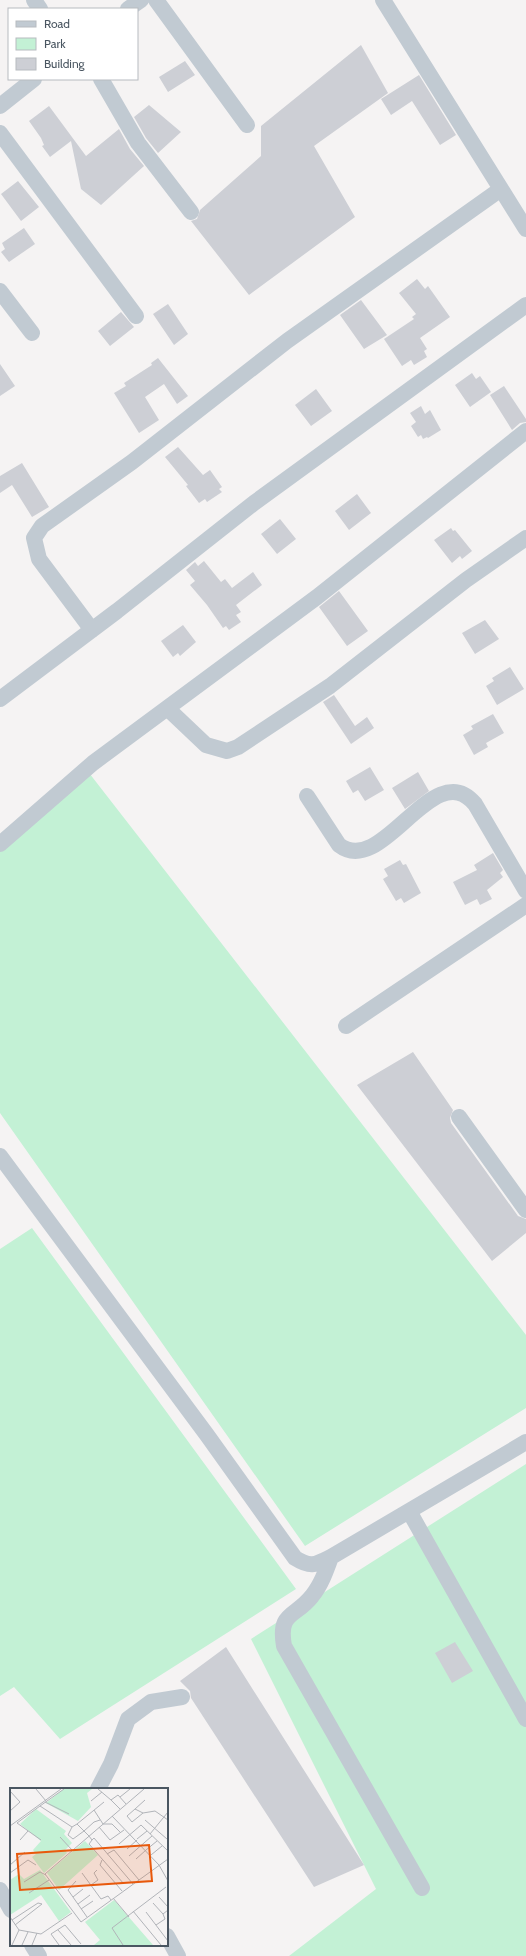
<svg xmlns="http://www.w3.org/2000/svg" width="526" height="1956" font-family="Cabin,sans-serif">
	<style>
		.green { fill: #c3f1d5 }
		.building { fill: #cdcfd5 }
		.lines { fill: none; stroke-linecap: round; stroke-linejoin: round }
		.minor { stroke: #c1cad2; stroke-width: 16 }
		.inset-road { fill: none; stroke: #b1b4b9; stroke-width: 1 }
		.view { fill: #e8590c; fill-opacity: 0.15; stroke: #e8590c; stroke-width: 2 }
		.inset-edge { fill: none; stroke: #4a5661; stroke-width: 2 }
	</style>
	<rect width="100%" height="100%" fill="#f5f3f3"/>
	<!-- green -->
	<path class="green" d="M86,769l440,566v73l-221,138 -305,-433v-272z
		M32,1228l264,361 -236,150 -46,-52 -14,9v-447z
		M526,1464v492h-237l87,-67 -125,-250z"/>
	<!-- building -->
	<path class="building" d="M361,45l27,48 -74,53 41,71 -106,78 -58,-74 6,-2 3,-9 61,-54v-30z
		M185,61l10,14 -27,17 -9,-15z
		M419,75l37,60 -16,10 -28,-44 -21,14 -10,-16z
		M149,105l32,27 -23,21 -12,-15 -12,-21z
		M49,106l37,50 33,-27 11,20 14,17 -43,39 -20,-16 -10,-48 -21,16 -8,-11 2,-1 -3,-7 -12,-17z
		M18,181l21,26 -18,14 -20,-27z
		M24,228l11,16 -26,18 -8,-10 4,-3 -3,-6z
		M417,279l8,10 3,-3 22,31 -30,21 7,11 -3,2 3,6 -13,8 -3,-5 -9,6 -18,-27 30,-20 -2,-2 4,-3 -17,-21z
		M361,300l26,35 -23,14 -24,-34z
		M168,304l20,30 -14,11 -21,-31z
		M121,312l13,15 -24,19 -12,-15z
		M158,358l30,38 -11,8 -13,-20 -19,13 14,23 -20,13 -25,-40 12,-7 -2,-3 28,-18 -1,-2z
		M0,364l15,22 -15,10z
		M472,373l4,6 4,-3 11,16 -21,15 -15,-22z
		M504,386l22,33v3l-6,1 -8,7 -22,-35z
		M316,389l16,22 -21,15 -16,-21z
		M421,406l4,8 5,-4 11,20 -13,8 -1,-1 -4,2 -2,-4 -3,2 -7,-11 5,-4 -6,-9z
		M178,447l25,28 7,-5 12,17 -3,2 3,3 -15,10 -2,-3 -6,4 -13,-17 2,-1 -23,-28z
		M22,463l27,44 -17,10 -20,-32 -12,8v-17z
		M357,494l14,19 -22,17 -14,-19z
		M280,519l16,20 -19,15 -16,-20z
		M451,528l2,3 2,-1 17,21 -10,8 -2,-3 -8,7 -18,-23z
		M204,561l17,21 4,-3 7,9 21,-16 9,13 -26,20 5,7 -5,3 5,7 -12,8 -3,-4 -3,2 -16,-23 -17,-20 5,-4 -9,-11 9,-8 3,4z
		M339,591l29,40 -21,15 -28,-39z
		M485,620l14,19 -24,15 -13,-21z
		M183,625l13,17 -16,14 -2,-3 -5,4 -12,-16z
		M510,667l14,22 -27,16 -11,-19 8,-5 -2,-3z
		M334,695l21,31 12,-9 7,11 -23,16 -28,-42z
		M493,714l11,19 -18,10 2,4 -14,8 -11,-20 10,-6 -2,-3z
		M370,767l14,23 -19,11 -7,-11 -5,3 -7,-12z
		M418,772l11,19 -24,18 -13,-21z
		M493,853l10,17 -3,3 3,4 -16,13 5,9 -12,6 -3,-6 -12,6 -12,-23 24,-12 -3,-5z
		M400,860l3,5 3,-1 15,29 -17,10 -3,-5 -5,3 -13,-22 5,-3 -4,-7z
		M413,1052l40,58 -3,8 1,5 67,93 8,3v14l-34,28 -135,-176z
		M455,1642l18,29 -21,12 -17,-30z
		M226,1647l138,218 -50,22 -123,-189 -1,-7 -10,-10z"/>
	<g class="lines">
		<!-- minor -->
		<path class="minor" d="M34,0l6,9
			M156,0l91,125
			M383,0l143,229
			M128,9l13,-9
			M101,79l37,64 53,69
			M0,106l34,-27
			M0,133l136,183
			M0,291l32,42
			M92,630l-53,-71 -5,-21 8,-12 90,-64 155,-121 214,-152
			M0,699l117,-88 137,-108 272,-198
			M167,708l39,37 21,6 11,-4 92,-61 136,-106 60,-42
			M307,796l32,49c44,34 94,-91 136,-41l51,87
			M0,844l93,-81 224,-166 209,-166
			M346,1026l180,-121
			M459,1117l67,93
			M0,1156l207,279 88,123c16,10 20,7 36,-1l195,-115
			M409,1511l117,208
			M331,1557c-5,14 -10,28 -19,39 -17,22 -34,15 -28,50l138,242
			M98,1789l13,-25 17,-45 23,-17 31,-5
			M0,1890l11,20
			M167,1936l11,20
			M32,1945l7,11"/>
	</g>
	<!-- overview -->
	<g transform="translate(10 1788)">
		<rect width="158" height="158" fill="#f5f3f3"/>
		<path d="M54,1h28l-5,4 4,14 -13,14 -32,-18zM26,21l30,22 -2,3 8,9 -7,7 2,3 -23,20 -12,-16 4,-3 -3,-4 8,-9 -21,-17zM75,53l13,14 -39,35 -12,-17zM30,82l31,42 -12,9 -18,-26 -31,20v-35l9,-6 5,5zM104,112l39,45h-59l6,-5 -15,-18z" fill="#c3f1d5"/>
		<path class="inset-road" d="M26,1l10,12M54,1l-24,17 32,21M88,1l13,11 7,-5 8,9M134,1l-99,85 36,48 87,-63M0,3l10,11 -10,9M110,9l10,-8M101,12l9,9M81,13l11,-9M35,14l24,12M30,18l-23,17 24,17M125,21l8,4 -11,9 -5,-6zM125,21l10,-9M84,22l9,14h9l8,8M133,25l12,-2 13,9M102,28l47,49 9,16M90,32l-6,2 -10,9 -11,8 -5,-4 4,-8 5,-3 12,12 3,4 2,-2 39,46M135,32l22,19M67,36l27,-22M0,38l51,-37M89,39l11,13 14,-10M140,46l18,-22M50,49l12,13M127,51l10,-8M10,52l8,-9M82,52l-3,4 35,40M109,56l22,-19 27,26M117,61l10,-9M136,62l11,-9M97,66l7,-4 25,30M141,67l11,-9M119,68l23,-20M126,71l10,-9M92,72l-2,5 22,26M0,77l15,-13M0,85l18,-13 8,5M72,85l19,26 7,-3 3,4M66,93l-8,9 19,27M14,94l16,-10 6,3M81,97l7,-5 -4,-7 3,-3M19,105l20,-13M63,109l10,-8M149,109l9,10M103,110l16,19M143,115l10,11M68,116l12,-9M71,121l12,-8M123,123l28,34M136,124l22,29M0,129l9,13 22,4 31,-21M2,132l26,-17 4,1 -27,21M146,137l9,-6 -2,-5 5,-4M48,142l13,15M2,157l7,-15M12,157l6,-13M22,157l5,-12M49,157l-8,-11 14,-9 16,19M113,157l-11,-17 54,-41"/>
		<path class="view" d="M139,57l3,36 -132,9 -3,-36z"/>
		<rect width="158" height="158" class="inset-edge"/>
	</g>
	<!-- legend -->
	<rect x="8" y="8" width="130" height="72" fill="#ffffff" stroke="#b7bbc0"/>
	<rect x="16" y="21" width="20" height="6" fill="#c1cad2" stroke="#b7bbc0"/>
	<text x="44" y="28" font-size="12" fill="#4a5661">Road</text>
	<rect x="16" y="38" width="20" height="12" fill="#c3f1d5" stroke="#b7bbc0"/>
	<text x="44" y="48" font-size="12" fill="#4a5661">Park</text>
	<rect x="16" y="58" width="20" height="12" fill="#cdcfd5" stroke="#b7bbc0"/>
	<text x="44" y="68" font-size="12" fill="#4a5661">Building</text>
</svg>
